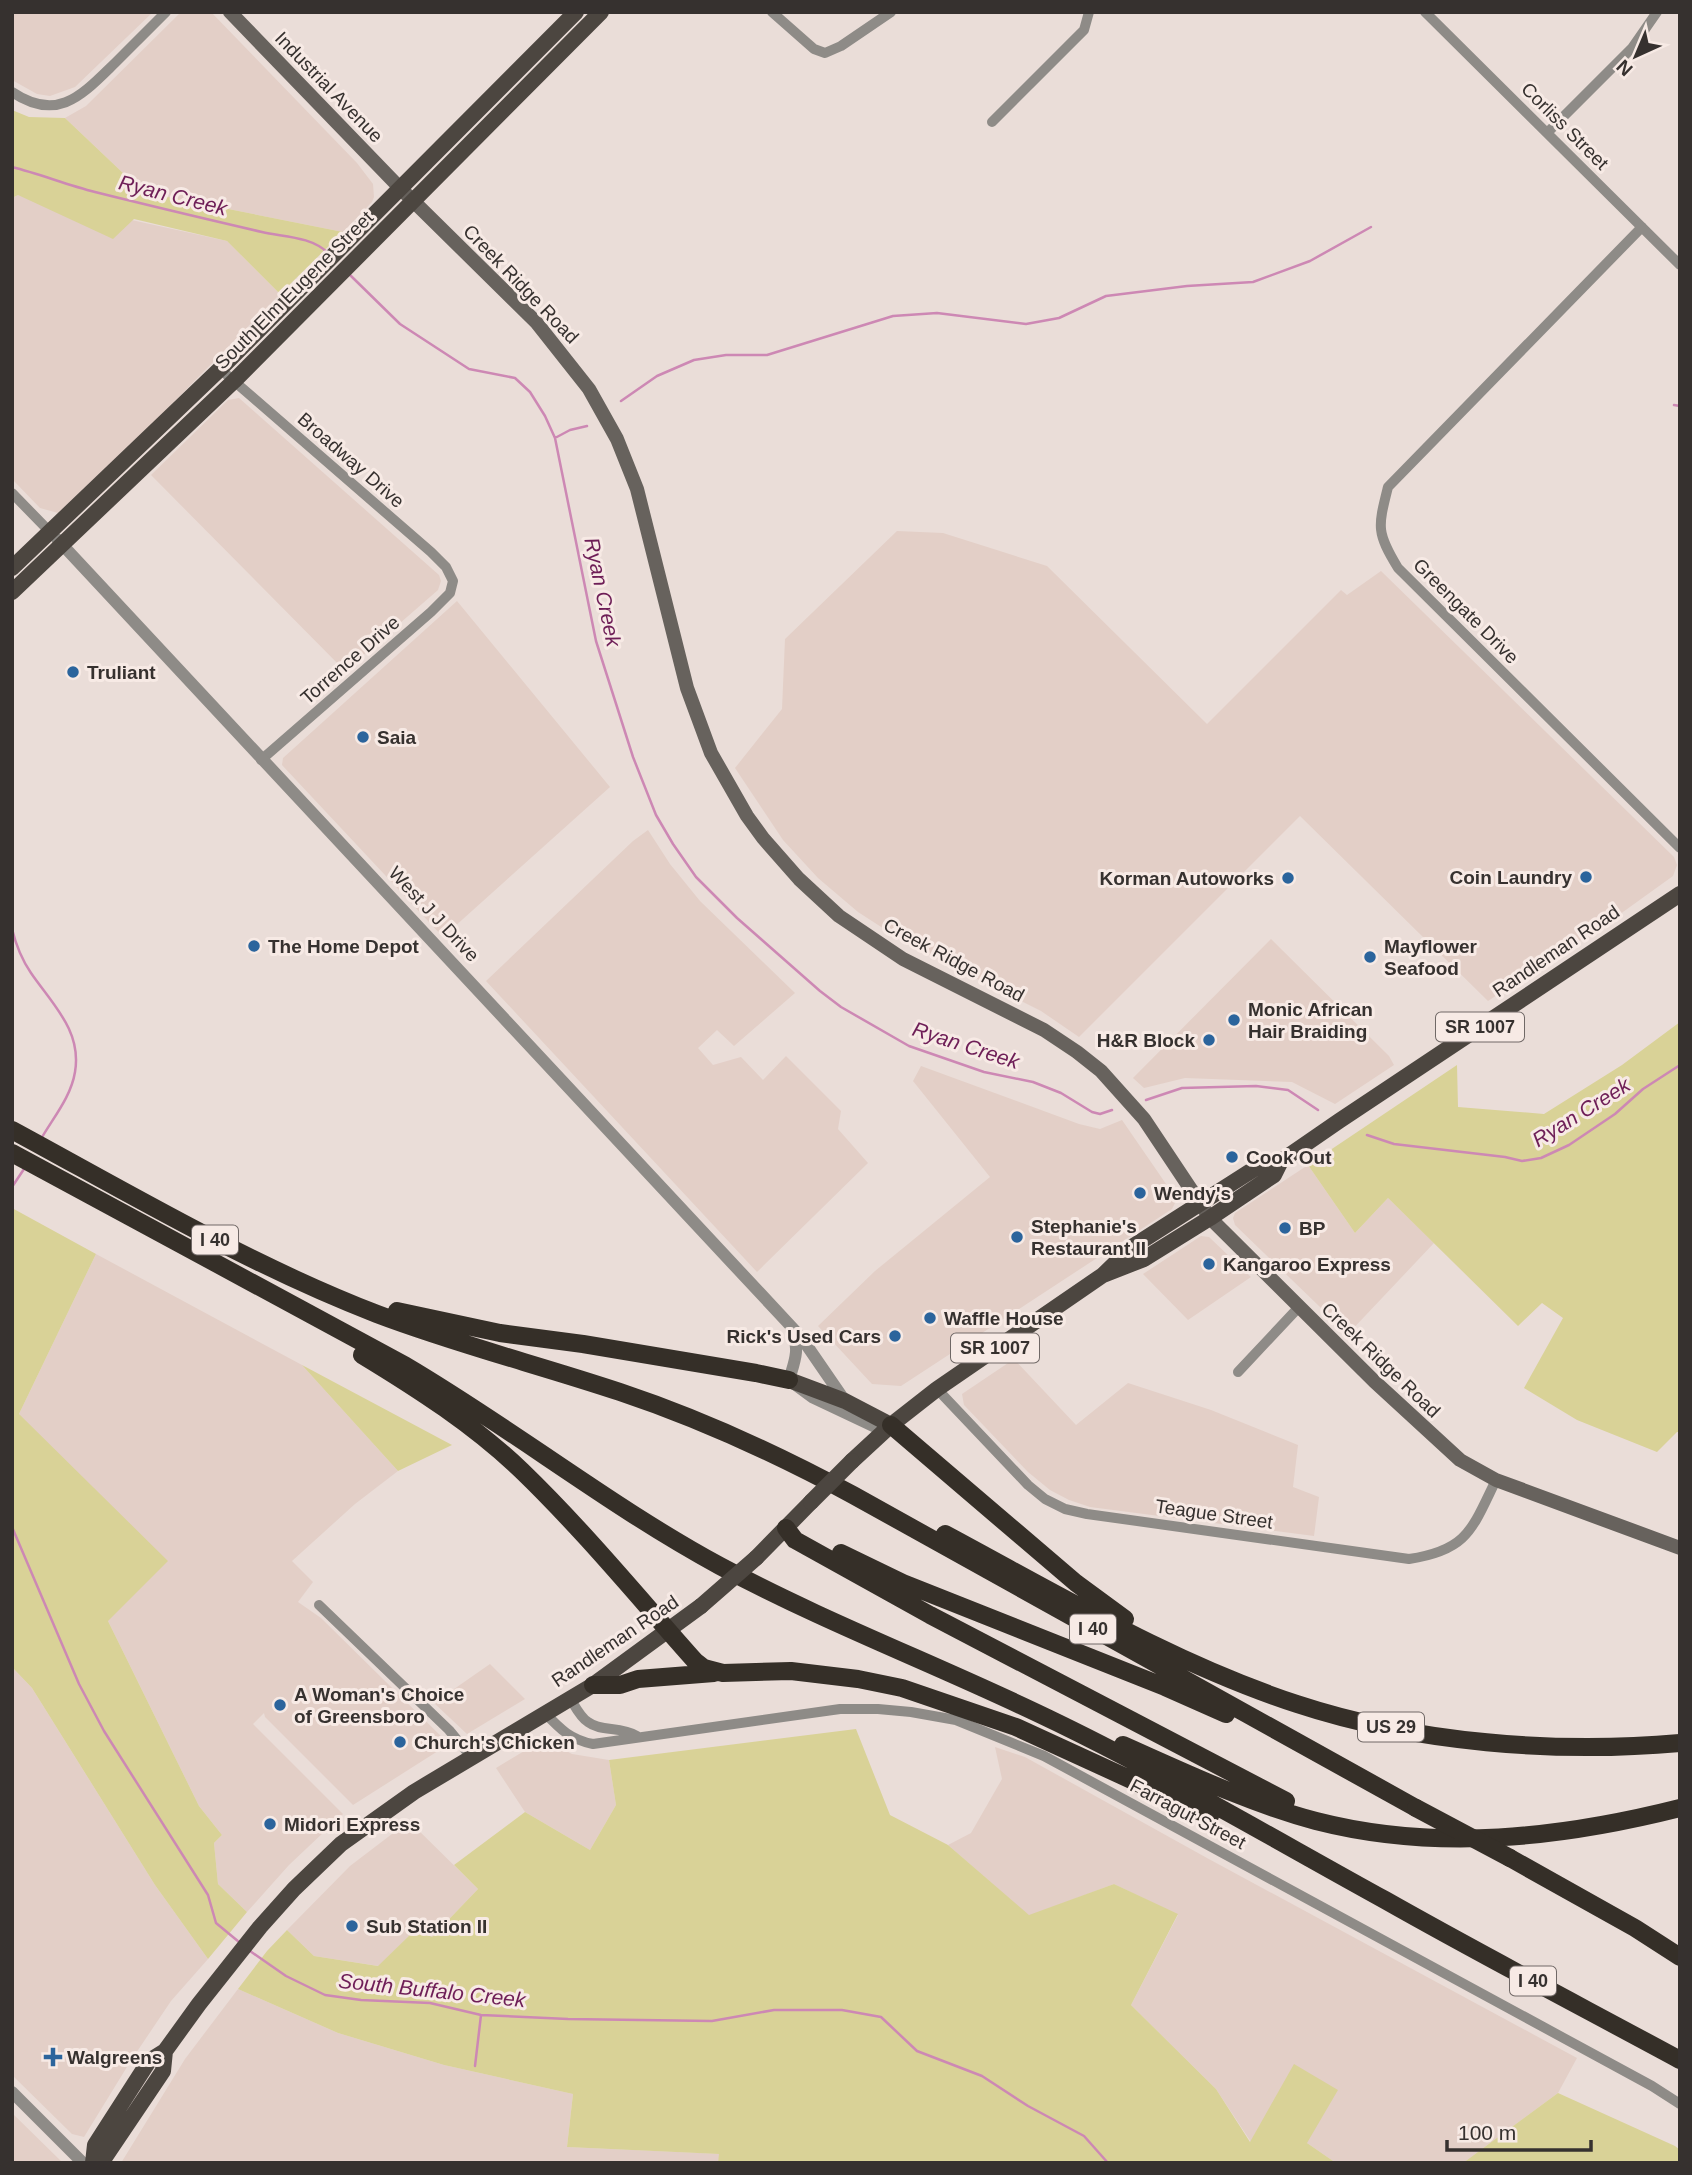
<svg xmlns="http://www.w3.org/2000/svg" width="1692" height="2175" font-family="Arial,sans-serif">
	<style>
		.built { fill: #e3cfc7 }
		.green { fill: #d9d297 }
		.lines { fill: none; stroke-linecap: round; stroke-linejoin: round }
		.stream { stroke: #cd88b4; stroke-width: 2.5 }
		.minor { stroke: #8e8b87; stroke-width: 10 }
		.tertiary { stroke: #8e8b87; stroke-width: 12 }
		.secondary { stroke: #67625d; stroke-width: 14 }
		.primary { stroke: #4c4640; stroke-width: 16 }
		.motorway { stroke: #352f28; stroke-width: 18 }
		.primary-bridge { stroke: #4c4640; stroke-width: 16 }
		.motorway-bridge { stroke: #352f28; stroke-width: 18 }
		.poi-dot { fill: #2b649c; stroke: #f7eae5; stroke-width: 2.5 }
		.labels { text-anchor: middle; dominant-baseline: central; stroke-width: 6; stroke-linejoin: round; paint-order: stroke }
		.shield { fill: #f7eae5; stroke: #706866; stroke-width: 2 }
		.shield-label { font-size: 18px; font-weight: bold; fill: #36312f }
		.street-label { font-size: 19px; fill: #36312f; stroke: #f7eae5 }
		.poi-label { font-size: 19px; font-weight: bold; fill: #36312f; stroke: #f7eae5; text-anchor: start }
		.water-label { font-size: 21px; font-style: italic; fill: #6e1e57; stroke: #f7eae5 }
	</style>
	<rect width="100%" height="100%" fill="#eaddd8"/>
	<!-- built -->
	<path class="built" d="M12,12h141l-78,75 -25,9 -13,-2 -25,-14z
		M181,12h30l146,151 16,21 1,13 -2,5 -29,30 -200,-40 -78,-74 21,-12z
		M18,195l209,46 53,53 -115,117 -107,102 -18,-5 -28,-29v-281z
		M239,398l200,177 2,6 -3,9 -93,81 -194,-196 77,-75z
		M897,531l46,2 104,33 160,158 134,-134 6,5 34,-24 293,286 3,8 -4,11 -57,41 -128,84 -188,-185 -221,221 -38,-26 -135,-68 -48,-31 -40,-34 -35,-38 -48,-72 47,-59 3,-70z
		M457,601l153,186 -167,150 -161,-172 1,-7z
		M648,830l22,34 30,37 95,92 -61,53 -17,-16 -19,18 15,17 28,-8 22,23 23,-24 55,55 -3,18 30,34 -111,109 -271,-291 147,-140z
		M1271,939l118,117 5,9 -59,39 -43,-22 -107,-4 -41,10 -11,-10z
		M921,1066l158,58 21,5 22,-9 53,77v6l-3,6 -271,177 -29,-2 -54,-58 57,-55 115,-94 -77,-96z
		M1308,1165l47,68 33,-35 46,45 -86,91 -113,-109 -2,-7 2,-5z
		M1201,1236l8,1 42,40 -63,43 -45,-46z
		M96,1254l206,111 96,106 -43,33 -63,57 21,21 -15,20 23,16 128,126 -96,61 -88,-88 -1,-4 -11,11 90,90 -54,51 -42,47 -29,-28 -4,-41 8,-8 -23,-29 -91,-185 -89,-207z
		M1014,1359l62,66 52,-42 83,27 87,35 -5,42 26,10 -5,39 -224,-29 -21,-7 -19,-10 -22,-18 -64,-67 -2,-11z
		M490,1664l35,35 -58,35 -33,-31z
		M12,1667l20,21 123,197 53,74 -37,42 -41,61 -46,75 -12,-3 -60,-59z
		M544,1739l28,15 37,6 7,45 -26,45 -65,-38 -29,-44z
		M995,1747l30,10 182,101 370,200 -19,35 -95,70h-127l-29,-20 -56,-1 -35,-53 -85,-84 47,-90 -64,-31 -85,32 -81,-71 23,-12 31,-54z
		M409,1821l69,68 -46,48 -16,-8 -37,37 -65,-10 -27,-26 63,-64z
		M238,1989l100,44 106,32 129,29 -6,53 153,7 -2,9h-597l64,-104z
		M12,2113l51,50h-51z"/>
	<!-- green -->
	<path class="green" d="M12,110l17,7 36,1 78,74 200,40 -63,62 -53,-53 -93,-22 -21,20 -95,-44 -6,3z
		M1680,1022v410h-3l-20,20 -80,-32 -53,-32 39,-70 -21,-15 -24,23 -130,-128 -33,35 -47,-68 149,-100 1,42 86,7 78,-49z
		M12,1208l84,46 -77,160 149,147 -60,60 91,185 23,29 -8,8 4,41 29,28 -39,47 -53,-74 -123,-197 -20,-21z
		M302,1365l150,80 -54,26z
		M856,1729l34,86 58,30 81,70 85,-31 64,30 -47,91 85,84 34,53 44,-78 44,26 -31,53 29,20h-618l1,-9 -152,-7 6,-53 -129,-29 -106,-32 -100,-44 29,-38 20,-21 27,26 64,10 38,-37 16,8 46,-48 -24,-24 71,-53 65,38 26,-45 -7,-45z
		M1558,2093l117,53 5,4v13h-217z"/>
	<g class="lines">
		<!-- stream -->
		<path class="stream" d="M12,167c28,7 55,18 83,25 56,14 111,27 167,40 21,5 49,4 66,21
			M350,275l50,49 69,45 46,9 15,14 15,24 10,22 41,203 37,116 23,58 17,29 23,33 41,41 83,73 21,16 68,39 75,26 49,10 28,11 31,19 8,2 12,-4
			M621,401l36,-25 37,-16 32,-5h41l126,-39 44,-3 89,11 33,-6 47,-22 81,-10 66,-4 57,-21 61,-34
			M1674,405l6,1
			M555,438l15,-8 17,-4
			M12,929c4,16 10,31 19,44 22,32 51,58 44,99 -4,25 -22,46 -34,67
			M1146,1100l36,-12 74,-2 32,4 30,20
			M1367,1135l27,9 111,13 17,4 19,-3 28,-13 46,-31 28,-25 37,-24
			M12,1187l12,-18
			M12,1527l67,157 25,47 104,164 8,28 23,19
			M250,1951l36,25 39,19 36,5 69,3 51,12 87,4 144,2 62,-11h68l39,7 36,34 65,25 46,30 56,30 24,27
			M475,2066l6,-51"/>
		<!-- minor -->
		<path class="minor" d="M772,12l42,37 11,4 16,-7 50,-34
			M1425,12l255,253
			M12,92c46,31 70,3 103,-29 17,-17 34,-34 51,-51
			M992,122l92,-92 5,-18
			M1547,133l85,-85 25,-36
			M1642,227l-254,260c-10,40 -12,45 10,81l282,280
			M220,369l211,183 15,15 7,14 -3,12 -19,19 -170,148
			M12,493l38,39
			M1238,1372l61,-65
			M937,1389l91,96 17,14 20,10 22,5 322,45c59,-9 63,-30 87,-79
			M319,1605l130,125 23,28
			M570,1698c5,8 10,19 18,24 13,10 32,4 49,14
			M545,1713c15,16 26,27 48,31l247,-35h38l33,3 45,8 88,36 608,330 28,18"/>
		<!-- tertiary -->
		<path class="tertiary" d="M57,539l744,798 44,64
			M791,1331c10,17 3,32 -2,49l23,17 72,34
			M12,2092l71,71"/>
		<!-- secondary -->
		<path class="secondary" d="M230,12l170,176 136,134 53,67 28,50 20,50 50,199 24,65 36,63 16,22 36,41 40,37 64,43 141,71 33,22 24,19 43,48 66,99 164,163 86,79 36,20 184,68"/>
		<!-- primary -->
		<path class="primary" d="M12,568l208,-199 356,-357
			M12,592l222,-211 367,-369
			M1103,1275l41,-16 66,-41 64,-43 7,-14 58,-40 341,-227
			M789,1380l56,21 46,24
			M852,1461l39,-36 46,-36 166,-114 29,-28 133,-85 16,-1
			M756,1558l55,-56
			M93,2163l2,-18 54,-84 16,-10 34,-47 61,-77 34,-38 47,-45 73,-52 179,-107 108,-79
			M101,2163l62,-92 2,-20"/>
		<!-- motorway -->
		<path class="motorway" d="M12,1130c120,65 238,135 365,184 79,30 162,51 243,78 81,27 157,62 233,103l563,313
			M12,1153l394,213c107,63 205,141 314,200 110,59 226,102 338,157 111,54 218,117 327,177 97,55 197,107 295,160
			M397,1311l103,22 83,11 173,29 33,7
			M362,1355c56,34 112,70 160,116 62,60 116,126 173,190l9,7 19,5 68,-2 67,8 44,9 114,39 194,89
			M891,1425l185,158 49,36
			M786,1528l9,12 135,75 356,186
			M945,1534c114,61 229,130 352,170 118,39 260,50 383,39
			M841,1553l62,30 262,104 61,27
			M593,1685h27l18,-6 76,-6
			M1123,1745c63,28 126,58 193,76 121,31 245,17 364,-13
			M1510,1858l125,70 45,29"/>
		<!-- primary-bridge -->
		<path class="primary-bridge" d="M811,1502l41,-41
			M701,1606l55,-48"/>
		<!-- motorway-bridge -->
		<path class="motorway-bridge" d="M1416,1808l94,50"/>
	</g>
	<!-- markers -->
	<g class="poi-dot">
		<circle cx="73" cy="672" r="7"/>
		<circle cx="363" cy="737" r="7"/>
		<circle cx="1586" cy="877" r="7"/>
		<circle cx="1288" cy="878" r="7"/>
		<circle cx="254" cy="946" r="7"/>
		<circle cx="1370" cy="957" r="7"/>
		<circle cx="1234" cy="1020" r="7"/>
		<circle cx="1209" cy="1040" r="7"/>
		<circle cx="1232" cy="1157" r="7"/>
		<circle cx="1140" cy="1193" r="7"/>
		<circle cx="1285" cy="1228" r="7"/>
		<circle cx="1017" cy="1237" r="7"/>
		<circle cx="1209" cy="1264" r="7"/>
		<circle cx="930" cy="1318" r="7"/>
		<circle cx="895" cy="1336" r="7"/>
		<circle cx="280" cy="1705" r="7"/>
		<circle cx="400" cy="1742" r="7"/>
		<circle cx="270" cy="1824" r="7"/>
		<circle cx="352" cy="1926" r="7"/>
		<path d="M49.5 2046.5h7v7h7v7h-7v7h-7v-7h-7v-7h7z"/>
	</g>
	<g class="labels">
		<!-- shield labels -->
		<g class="shield">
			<rect x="1436" y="1012.5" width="88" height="29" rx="5"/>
			<rect x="192" y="1225.5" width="46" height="29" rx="5"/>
			<rect x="951" y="1333.5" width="88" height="29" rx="5"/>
			<rect x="1070" y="1614.5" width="46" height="29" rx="5"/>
			<rect x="1358" y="1712.5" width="66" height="29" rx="5"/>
			<rect x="1510" y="1966.5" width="46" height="29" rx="5"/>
		</g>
		<g class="shield-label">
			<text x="1480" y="1027">SR 1007</text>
			<text x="215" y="1240">I 40</text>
			<text x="995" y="1348">SR 1007</text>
			<text x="1093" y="1629">I 40</text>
			<text x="1391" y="1727">US 29</text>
			<text x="1533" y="1981">I 40</text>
		</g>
		<!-- street labels -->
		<g class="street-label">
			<text transform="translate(329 87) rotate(46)">Industrial Avenue</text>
			<text transform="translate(1565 126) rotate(45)">Corliss Street</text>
			<text transform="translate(521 284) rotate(46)">Creek Ridge Road</text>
			<text transform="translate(294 290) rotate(-45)">South Elm Eugene Street</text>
			<text transform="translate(351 460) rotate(41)">Broadway Drive</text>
			<text transform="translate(1466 611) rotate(45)">Greengate Drive</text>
			<text transform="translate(350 660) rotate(-41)">Torrence Drive</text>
			<text transform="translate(434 914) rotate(47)">West J J Drive</text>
			<text transform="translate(1556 951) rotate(-34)">Randleman Road</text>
			<text transform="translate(954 960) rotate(28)">Creek Ridge Road</text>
			<text transform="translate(1381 1360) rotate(44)">Creek Ridge Road</text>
			<text transform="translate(1214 1514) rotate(8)">Teague Street</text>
			<text transform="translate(615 1641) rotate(-34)">Randleman Road</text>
			<text transform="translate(1188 1814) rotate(28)">Farragut Street</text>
		</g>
		<!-- poi labels -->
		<g class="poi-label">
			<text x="87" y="672">Truliant</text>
			<text x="377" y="737">Saia</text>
			<text x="1572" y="877" text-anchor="end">Coin Laundry</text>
			<text x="1274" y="878" text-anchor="end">Korman Autoworks</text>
			<text x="268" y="946">The Home Depot</text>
			<text x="1384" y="946">Mayflower<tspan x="1384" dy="22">Seafood</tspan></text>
			<text x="1248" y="1009">Monic African<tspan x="1248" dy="22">Hair Braiding</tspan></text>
			<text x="1195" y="1040" text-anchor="end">H&amp;R Block</text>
			<text x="1246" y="1157">Cook Out</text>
			<text x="1154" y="1193">Wendy's</text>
			<text x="1031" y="1226">Stephanie's<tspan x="1031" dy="22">Restaurant II</tspan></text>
			<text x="1299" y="1228">BP</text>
			<text x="1223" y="1264">Kangaroo Express</text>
			<text x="944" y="1318">Waffle House</text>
			<text x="881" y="1336" text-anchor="end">Rick's Used Cars</text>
			<text x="294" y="1694">A Woman's Choice<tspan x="294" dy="22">of Greensboro</tspan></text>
			<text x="414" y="1742">Church's Chicken</text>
			<text x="284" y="1824">Midori Express</text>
			<text x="366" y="1926">Sub Station II</text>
			<text x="67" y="2057">Walgreens</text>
		</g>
		<!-- water labels -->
		<g class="water-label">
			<text transform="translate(173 195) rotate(14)">Ryan Creek</text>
			<text transform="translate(603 592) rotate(78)">Ryan Creek</text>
			<text transform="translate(966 1045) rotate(18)">Ryan Creek</text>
			<text transform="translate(1581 1112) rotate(-32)">Ryan Creek</text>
			<text transform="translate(432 1990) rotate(6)">South Buffalo Creek</text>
		</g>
	</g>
	<!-- border -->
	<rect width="1692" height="2175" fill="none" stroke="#36312f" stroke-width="28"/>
	<!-- north arrow -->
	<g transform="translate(1636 56) rotate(224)" stroke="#f7eae5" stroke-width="5" paint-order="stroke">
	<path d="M0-5L12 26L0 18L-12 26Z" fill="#36312f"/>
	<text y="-10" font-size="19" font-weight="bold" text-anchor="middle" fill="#36312f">N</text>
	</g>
	<!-- scale -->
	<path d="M1447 2140v10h144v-10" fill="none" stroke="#36312f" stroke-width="3.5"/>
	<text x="1458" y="2140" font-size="21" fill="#36312f" stroke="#f7eae5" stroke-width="5" paint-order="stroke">100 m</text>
</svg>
